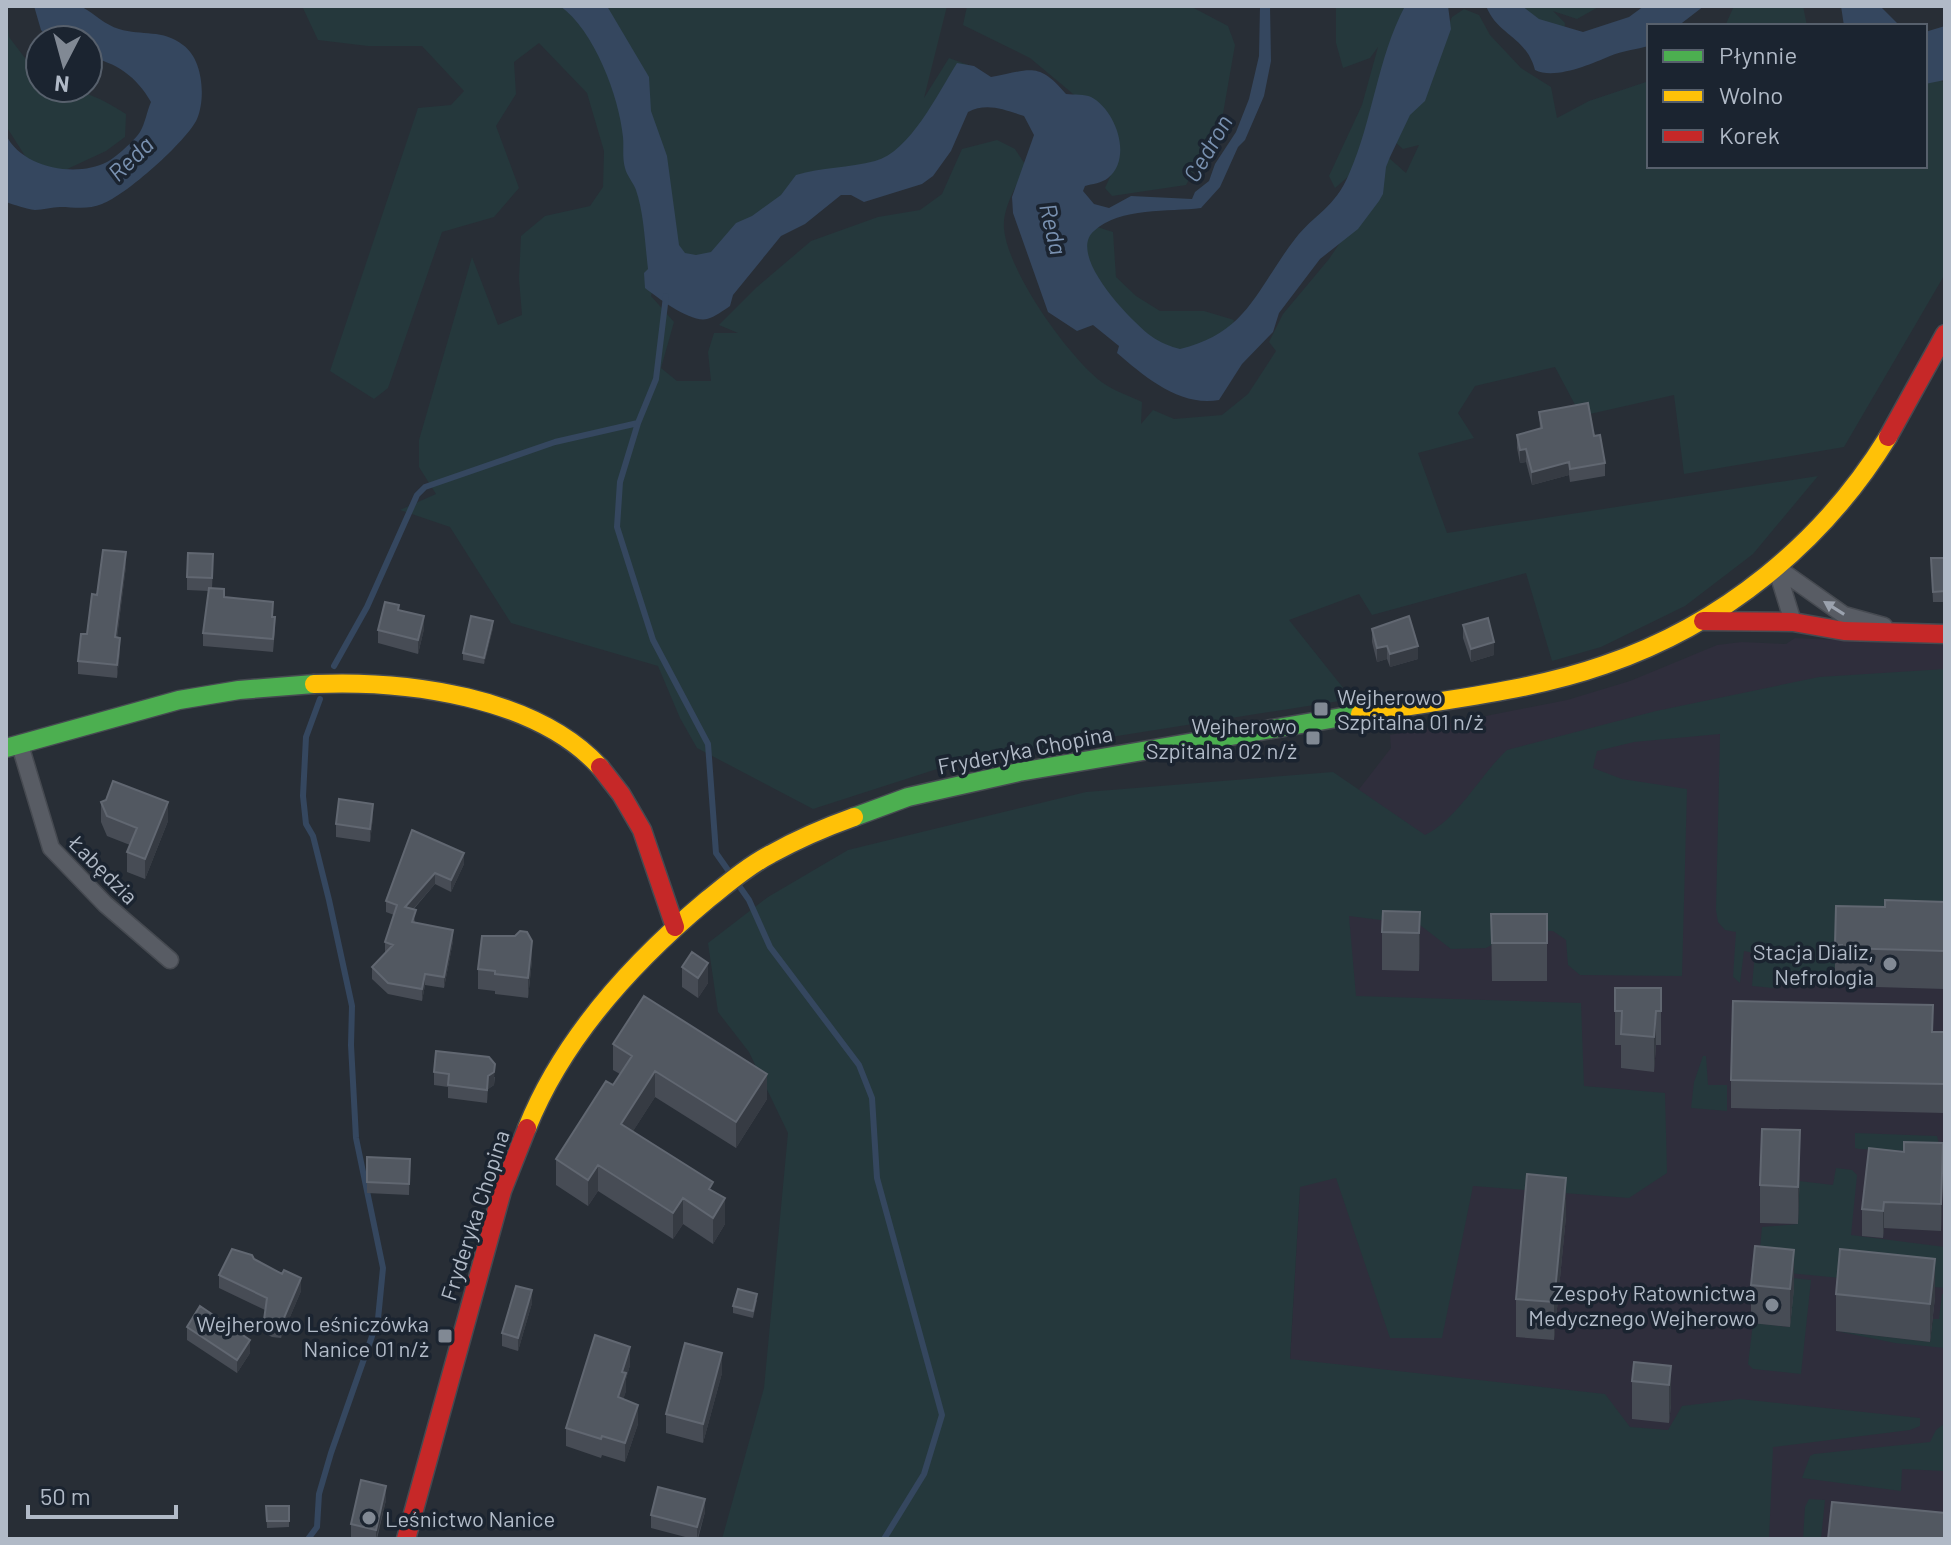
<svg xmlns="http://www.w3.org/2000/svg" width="1951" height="1545" font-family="Barlow,sans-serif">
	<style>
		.medical { fill: #2f2e3c }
		.green { fill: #25383c }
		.water { fill: #35475f }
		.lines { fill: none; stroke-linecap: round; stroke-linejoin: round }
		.stream { stroke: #35475f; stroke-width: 6 }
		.street-casing { stroke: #464a51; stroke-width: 19 }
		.fast-casing { stroke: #464a51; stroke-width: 21 }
		.slow-casing { stroke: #464a51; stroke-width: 21 }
		.jam-casing { stroke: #464a51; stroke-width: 21 }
		.street { stroke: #585c64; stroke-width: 16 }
		.fast { stroke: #4caf50; stroke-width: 18 }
		.slow { stroke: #ffc107; stroke-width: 18 }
		.jam { stroke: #c62828; stroke-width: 18 }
		.wall { fill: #474c55 }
		.shaded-wall { fill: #363b43 }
		.building { fill: #525861; stroke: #616771; stroke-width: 2 }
		.oneway { fill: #9ba2ae }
		.poi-dot { fill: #818994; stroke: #1b2430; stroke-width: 3 }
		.labels { text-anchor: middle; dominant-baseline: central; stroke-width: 7; stroke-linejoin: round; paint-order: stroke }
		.poi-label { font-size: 22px; fill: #b1bac7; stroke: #1b2430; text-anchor: end }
		.street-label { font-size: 22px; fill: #b1bac7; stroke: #1b2430 }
		.water-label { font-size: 24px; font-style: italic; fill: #7991b0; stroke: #1b2430 }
	</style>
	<rect width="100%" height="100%" fill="#282e36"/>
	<!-- medical -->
	<path class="medical" d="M1795,638l150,7v894h-509l-146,-179 10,-173 46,-381 45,-58 -1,-13 177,-35 63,-19 87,-36 25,-3 44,2z"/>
	<!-- green -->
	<path class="green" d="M6,6l3,31 31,41v10c37,0 55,6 86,26l-1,23 -19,14 -43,20 -29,-1 -28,-44z
		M302,6h287l10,9 14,-9h334l-23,92 25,-40 22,8 -41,68 -218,128 -52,3 -9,31 23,26 -13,46 16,13h34l-3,-29 6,-19h24l-19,-8 38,-38 54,-46 67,-24 42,-7 22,-16 20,-45 35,-9 18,9 11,17c-9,19 -24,42 -22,63 4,43 65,129 99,154 11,8 27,13 39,19l-1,22 12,-14 21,9 48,-4 26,-21 28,-43 -7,-9 14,-28 46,-55 43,-64 17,-37 17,15 13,-28 -16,4 -8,-7 57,-125 12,-8 15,6 11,20 31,33 30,19 6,31 32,-17 60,-20v85h276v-94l20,11v191l-101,173 -160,27 -10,-79 -93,21 -26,-49 -80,19 -17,27 16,25 -56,15 29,80 371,-57 -65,78 -68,52 -84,41 -49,14 -26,-88 -154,42 -13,-21 -70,26 63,79 -387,61 -152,49 -116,-61 -17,-30 -22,-52 -147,-43 -61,-96 -50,-17 36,-16 -17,-27v-27l53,-183 26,68 24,-10 -3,-36 2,-43 24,-20 45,-10 13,-19 1,-36 -17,-58 -48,-50 -25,19 2,32 -20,32 23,62 -25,29 -52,15 -54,156 -14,11 -44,-28 88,-263 33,-3 13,-14 -42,-45h-54l-50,-6z
		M967,6h223l38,20 7,19 -14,80 -35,60 -74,11 -7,-8 13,-29 -3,-30 -85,-71 -67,-33z
		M1336,6h86l-73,170 -14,12 -6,-12 33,-71 16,-58 -8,11 -27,10 -7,-25z
		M1517,6h83l-23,13 -24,-8 12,12 -1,12 -8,6z
		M1734,6h69l4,20h-82z
		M1062,216l51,16 3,45 20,19 24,15h44l30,9 -9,28 -85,20z
		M1945,669v271l-109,4 -1,39 -60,-7 -2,12 -21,-2 3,-33 -11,-2 -4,32 -7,-6 3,-45 -11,-2 -7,-8 -2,-12 4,-176 -86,8 -37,9 -4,17 29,11 65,10 -5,187 -102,-1 -12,-10 -2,-25 -13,-9 -33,-1 -34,18 -35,1 -31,-24 -71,-9 7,80 225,7 3,83 81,7 2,80 -38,25 -156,-12 -31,152h-52l-54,-160 -36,9 -10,172 315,35 25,33 38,3 14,-24 58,-7 180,19v8l-10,4 -137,17 -4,92h-1047l42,-151 24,-255 -39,-81 -31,-40 -10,-69 60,-46 80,-47 238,-58 247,-20 92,63c33,-16 55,-60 82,-85l149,-39 163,-34z
		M1703,1056h3l2,29h19v26l-36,-3 3,-26z
		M1855,1133l82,3 2,8 -5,8 -75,-3 -4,-1z
		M1836,1168l16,2 5,5 -6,60 94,12v41l-187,-18 4,-43 36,-3 1,-43 34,4z
		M1772,1276l39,4 -10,94 -48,-5 -5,-5 5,-41 36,4z
		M1942,1294h3v54l-50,-5 -59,-12 94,11 3,-23h6z
		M1945,1423l-1,48 -42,-2 -1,22 -99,-13 8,-22 4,-2 116,-12 6,-12z
		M1809,1499l16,1 -4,39h-18l2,-32z"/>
	<!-- water -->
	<path class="water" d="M34,6c13,0 37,-4 48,1 13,7 23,18 37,22 23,7 44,0 64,16 20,14 23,53 14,74 -10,22 -72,77 -95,85 -14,6 -28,3 -42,3 -8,0 -17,3 -25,3 -9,-1 -20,-5 -29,-8v-67c16,33 70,43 101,27 9,-5 27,-21 33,-30 5,-8 7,-21 11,-30 -14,-25 -35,-40 -63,-45v-17h-38l-9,-10z
		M560,6h47l42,71 2,34 16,45 12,89 6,8 11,2 15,-3 25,-29 16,-7 29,-21 15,-20c25,-8 53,-7 79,-14 35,-9 63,-68 82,-98l17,3 17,11c40,-7 47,-16 75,17 8,1 19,0 25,3 25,13 42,61 17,81 -6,5 -16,6 -23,8l-2,5 11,13 15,4 22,-12 61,3 3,-7 14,-11 6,-17 21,-32 13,-33 10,-43 1,-50h10l1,55 -7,35 -19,44 -7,7 -18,40 -19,21c-32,4 -81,-1 -107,23 -28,24 38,91 57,105 8,6 20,11 29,13 68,-16 77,-61 115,-110 19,-25 40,-31 54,-65 24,-54 28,-115 56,-168h43l3,23 -26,72 -15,14 -20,42 -4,10 -3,27 -4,7 -21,28 -38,30 -41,54 -6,19 -31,32 -23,36c-39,7 -74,-23 -102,-47l2,-7 -26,-21 -16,6 -29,-19 -35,-99 -1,-16 22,-62 -10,-19c-19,-6 -37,-14 -56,-4l-17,39 -18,25 -11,8 -58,18 -13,-7h-10l-36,29 -24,12 -48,59 -3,11c-6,4 -15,11 -23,13 -16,4 -49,-21 -62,-31l-1,-15 4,-4c-3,-25 -4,-56 -12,-79 -3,-8 -9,-14 -11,-22 -3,-11 -1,-21 -2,-31 -4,-41 -29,-107 -63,-131z
		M1486,6h36l17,13 44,13 46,-15 15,-11h60l-26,20h-29v20c-12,3 -27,5 -39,10 -19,8 -55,24 -75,14 -9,-34 -37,-34 -49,-64z
		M1841,6h39l17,17 8,3h-61z
		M1945,26v54l-20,4v-52z"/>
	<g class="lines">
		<!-- stream -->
		<path class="stream" d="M666,296l-10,83 -18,44 -18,59 -3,45 36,113 55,104 8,109 33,47 21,47 89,118 13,33 5,80 65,237 -18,59 -40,65
			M334,666l33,-59 50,-112 8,-8 130,-45 83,-19
			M308,1539l9,-12 2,-33 12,-41 47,-134 5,-51 -27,-130 -5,-93 1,-39 -23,-106 -16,-64 -7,-12 -3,-28 3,-59 14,-38"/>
		<!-- street casing -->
		<g class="street-casing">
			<path id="street" d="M1776,567l68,48 40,11
				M1776,567l17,55
				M20,745l31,103 54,56 65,56"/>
		</g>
		<!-- fast casing -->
		<g class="fast-casing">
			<path id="fast" d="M6,748l173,-48 60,-10 75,-6
				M854,817l54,-20 111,-25 341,-58"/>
		</g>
		<!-- slow casing -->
		<g class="slow-casing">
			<path id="slow" d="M314,684c91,-4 221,12 286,83
				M1360,714c81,-14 167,-22 244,-49 118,-40 219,-122 284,-228
				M527,1128c36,-90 107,-167 180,-228 20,-16 41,-34 64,-46 27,-15 55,-27 83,-37"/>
		</g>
		<!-- jam casing -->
		<g class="jam-casing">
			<path id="jam" d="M1888,437l57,-103
				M1703,621l90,1 51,9 101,3
				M600,767l21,27 21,36 33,97
				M406,1539l96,-348 25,-63"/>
		</g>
		<!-- street -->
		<use href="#street" class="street"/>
		<!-- fast -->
		<use href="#fast" class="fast"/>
		<!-- slow -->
		<use href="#slow" class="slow"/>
		<!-- jam -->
		<use href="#jam" class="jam"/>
	</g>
	<!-- wall -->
	<path class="wall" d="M1539,412l55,24 11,27v13l-35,6 -1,-7 -37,10 -6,-23 -6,1 -3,-15v-13l23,-6z
		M1931,558h14v44h-12z
		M126,566l-9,72 3,13 -3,27 -39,-4v-13l9,-27 10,-39z
		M213,567l-1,21 12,10 49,19 2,13 -2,22 -70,-6v-13l6,-42 -22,-1v-13z
		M1463,625l31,30 -23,7 -8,-24z
		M493,628l-9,36 -21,-4v-7z
		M424,629l-6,25 -40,-11v-13z
		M1372,629l46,30 -28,8 -3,-8 -10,3 -5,-20z
		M101,802l67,19 -23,58 -18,-7v-20l3,-7 -23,-9 -6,-14z
		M373,817l-3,25 -34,-5v-13z
		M412,830l52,34 -13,28 -16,-8 -22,26 2,13 38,18 -9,47 -19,-3 -3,16 -34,-7 -16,-15v-12l13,-14v-11l9,-27 -8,-3v-11z
		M1945,902v87l-103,-3v-3h-7v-38l50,-38z
		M1420,912l-1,59 -37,-1v-38z
		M1491,914h56v67h-55z
		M532,960l-4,38 -33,-4v-3l-17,-2v-20z
		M682,967l26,16 -10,15 -16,-11z
		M1615,988h46v57h-5l-2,27 -33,-4v-23h-6z
		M1933,1032h12v81l-214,-5v-28z
		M613,1044l154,55 -31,49 -81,-51 -22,34 80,61 12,32 -12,20 -30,-20 -10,15 -75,-48 -10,15 -32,-21v-26l57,-74 7,-11 -7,-4z
		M434,1072l61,5 -1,8 -6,4 -1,14 -39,-5v-11l-14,-2z
		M367,1157l43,2 -1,36 -42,-2z
		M1800,1168l-2,56 -38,-1v-38z
		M1943,1170l-2,61 -57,-3 -1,10 -21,-2v-27z
		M1566,1216l-12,124 -38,-3v-38z
		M254,1259l47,32 -20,47 -9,-1 -8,-4 1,-23 -46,-22v-13z
		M1751,1285l43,3 -4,39 -39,-4z
		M1836,1294l99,3 -5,45 -94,-11z
		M757,1300l-4,18 -20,-5v-7z
		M532,1303l-14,48 -16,-5v-13z
		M187,1327l63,26 -13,20 -50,-33z
		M630,1365l-4,14v12l-3,8 15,25 -13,38 -23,-7 -1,3 -35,-12v-18z
		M1671,1366v38l-2,19 -37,-4v-38z
		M722,1373l-19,70 -37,-10v-19z
		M386,1500l-9,39h-19l-7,-2v-13z
		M266,1506h23v21l-22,1z
		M705,1512l-7,27h-5l-42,-11v-13z"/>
	<!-- shaded-wall -->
	<path class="shaded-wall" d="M1526,449v13l-6,1v-13z
		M1569,462v13l-37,10v-13z
		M126,552v14l-11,85v-14z
		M424,616v13l-6,25v-14z
		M493,621v7l-9,36v-6z
		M120,638v13l-3,27v-13z
		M1494,642v13l-23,7v-13z
		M1387,646v13l-10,3v-14z
		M1418,646v13l-28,8v-13z
		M168,802v19l-23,58v-20z
		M373,804v13l-3,25v-13z
		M464,853v11l-13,28v-12z
		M435,873v11l-30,34v-11z
		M1420,912v38l-1,21v-38z
		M453,930v11l-9,47v-11z
		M532,941v19l-4,38v-20z
		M708,963v20l-10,15v-20z
		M425,974v11l-3,16v-12z
		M1656,1011v34l-2,27v-35z
		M495,1064l-1,21 -6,4 -1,14 1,-27z
		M655,1071v26l-34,53v-26z
		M767,1074v25l-31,49v-26z
		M1800,1130v38l-2,56v-37z
		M1943,1143v27l-2,61v-27z
		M598,1165v26l-10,15v-26z
		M1566,1178v38l-12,124v-38z
		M683,1198v26l-10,15v-26z
		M725,1198v26l-12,20v-26z
		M1884,1202v26l-1,10v-27z
		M1794,1250v38l-4,39v-38z
		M1935,1259v38l-5,45v-38z
		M301,1278v13l-20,47v-13z
		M532,1290v13l-14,48v-13z
		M250,1340v13l-13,20v-13z
		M630,1347v18l-4,14v12l-8,25v-19l4,-25z
		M722,1353v20l-19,70v-19z
		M1671,1366v38l-2,19v-38z
		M638,1405v19l-13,38v-19z
		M386,1486v14l-10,39v-9z
		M705,1499v13l-8,27v-12z"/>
	<!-- building -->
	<path class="building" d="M1588,403l6,33 6,-1 5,28 -35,6 -1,-7 -37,10 -6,-23 -6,1 -3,-15 25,-7 -3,-16z
		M103,550l23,2 -11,85 5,1 -3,27 -39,-4 3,-27h6l5,-40 5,1z
		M188,553l25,1 -1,24 -25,-1z
		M1931,558h14v33l-12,1z
		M209,588l15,1v8l49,5 -1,15h3l-2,22 -70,-6z
		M385,602l14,3 -1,5 26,6 -6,24 -40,-10z
		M471,616l22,5 -9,37 -21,-5z
		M1409,616l9,30 -28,8 -3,-8 -10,2 -5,-19z
		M1488,618l6,24 -23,7 -8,-24z
		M113,781l55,21 -23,57 -18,-7 10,-24 -30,-12 -6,-14 5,-2z
		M339,799l34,5 -3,25 -34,-5z
		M412,830l52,23 -13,27 -16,-7 -30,34 11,3 -4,12 41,8 -9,47 -19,-3 -3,15 -34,-6 -16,-16 21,-22 -8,-3 12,-37 -11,-4z
		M1885,900l60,2v49l-103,-3v-3h-7l1,-39 49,1z
		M1383,911l37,1 -1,21 -37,-1z
		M1491,914h56v29h-55z
		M520,931l7,1 5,9 -4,37 -33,-4v-3l-17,-2 4,-33h33z
		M692,952l16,11 -10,15 -16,-11z
		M1615,988h46v23h-5l-2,26 -33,-3 1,-23h-7z
		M644,996l123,78 -31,48 -81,-51 -34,53 92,58 -4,7 16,9 -12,20 -30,-20 -10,15 -75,-48 -10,15 -32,-21 50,-78 7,4 19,-29 -19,-12z
		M1733,1001l200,4 -1,27h13v52l-214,-4z
		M436,1051l53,6 6,7 -1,8 -6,4 -1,14 -39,-5 1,-11 -15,-2z
		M1762,1129l38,1 -2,57 -38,-2z
		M1904,1142l39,1 -2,61 -57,-2 -1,9 -21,-2 7,-61 35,4z
		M367,1157l43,2 -1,25 -42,-2z
		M1527,1174l39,4 -12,124 -38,-3z
		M1755,1246l39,4 -4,39 -39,-4z
		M232,1249l20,6 2,4 28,15 2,-4 17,8 -20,47 -9,-1 -8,-4 3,-22 -48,-23z
		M1840,1249l95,10 -5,45 -94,-10z
		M516,1286l16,4 -14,48 -16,-5z
		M738,1289l19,5 -4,17 -20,-5z
		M200,1306l50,34 -13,20 -50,-33z
		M595,1335l35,12 -8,25 4,1 -8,24 20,8 -13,38 -23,-7 -1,3 -35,-11z
		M685,1343l37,10 -19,71 -37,-10z
		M1634,1362l37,4 -2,19 -37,-4z
		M361,1480l25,6 -10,44 -25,-6z
		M658,1487l47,12 -8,28 -46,-12z
		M1832,1502l113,11v26h-117z
		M266,1506h23v15h-22z"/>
	<!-- one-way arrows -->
	<defs><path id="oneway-solid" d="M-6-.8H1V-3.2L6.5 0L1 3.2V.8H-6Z" transform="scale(2)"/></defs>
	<use class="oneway" href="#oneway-solid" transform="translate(1834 608) rotate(-148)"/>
	<!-- markers -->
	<g class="poi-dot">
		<rect x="1313" y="701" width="16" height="16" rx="4"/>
		<rect x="1305" y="730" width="16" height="16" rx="4"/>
		<circle cx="1890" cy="964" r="8"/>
		<circle cx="1772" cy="1305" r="8"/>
		<rect x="437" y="1328" width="16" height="16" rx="4"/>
		<circle cx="369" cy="1518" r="8"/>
	</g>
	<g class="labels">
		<!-- poi labels -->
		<g class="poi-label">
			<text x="1337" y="696" text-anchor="start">Wejherowo<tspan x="1337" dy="25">Szpitalna 01 n/ż</tspan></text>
			<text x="1297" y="725">Wejherowo<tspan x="1297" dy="25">Szpitalna 02 n/ż</tspan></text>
			<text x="1874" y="951">Stacja Dializ,<tspan x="1874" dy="25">Nefrologia</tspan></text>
			<text x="1756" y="1292">Zespoły Ratownictwa<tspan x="1756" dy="25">Medycznego Wejherowo</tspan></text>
			<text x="429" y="1323">Wejherowo Leśniczówka<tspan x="429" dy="25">Nanice 01 n/ż</tspan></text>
			<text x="385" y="1518" text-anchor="start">Leśnictwo Nanice</text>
		</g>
		<!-- street labels -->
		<g class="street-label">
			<text transform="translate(1025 749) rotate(-11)">Fryderyka Chopina</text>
			<text transform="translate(104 869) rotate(45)">Łabędzia</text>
			<text transform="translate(474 1215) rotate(-72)">Fryderyka Chopina</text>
		</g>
		<!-- water labels -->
		<g class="water-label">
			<text transform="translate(1207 148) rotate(-60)">Cedron</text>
			<text transform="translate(130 158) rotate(-44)">Reda</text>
			<text transform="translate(1054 229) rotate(77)">Reda</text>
		</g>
	</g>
	<!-- border -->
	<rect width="1951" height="1545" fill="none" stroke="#b1bac7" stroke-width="16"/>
	<!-- legend -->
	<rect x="1647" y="24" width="280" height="144" fill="#1b2430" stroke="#57606c" stroke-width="2"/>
	<rect x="1663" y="50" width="40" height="12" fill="#4caf50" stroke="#57606c" stroke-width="2"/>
	<text x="1719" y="64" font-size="24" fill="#b1bac7">Płynnie</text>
	<rect x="1663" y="90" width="40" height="12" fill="#ffc107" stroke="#57606c" stroke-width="2"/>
	<text x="1719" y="104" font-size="24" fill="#b1bac7">Wolno</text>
	<rect x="1663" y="130" width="40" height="12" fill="#c62828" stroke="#57606c" stroke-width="2"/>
	<text x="1719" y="144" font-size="24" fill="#b1bac7">Korek</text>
	<!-- north arrow -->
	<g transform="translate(64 64) rotate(186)"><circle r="38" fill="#1b2430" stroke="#57606c" stroke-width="2"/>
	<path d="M0-6L14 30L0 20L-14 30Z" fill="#818994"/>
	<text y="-12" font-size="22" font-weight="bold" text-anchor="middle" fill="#b1bac7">N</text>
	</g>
	<!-- scale -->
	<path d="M28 1505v12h148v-12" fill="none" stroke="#b1bac7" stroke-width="4"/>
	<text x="40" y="1505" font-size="24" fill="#b1bac7" stroke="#1b2430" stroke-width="6" paint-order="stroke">50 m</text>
</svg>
